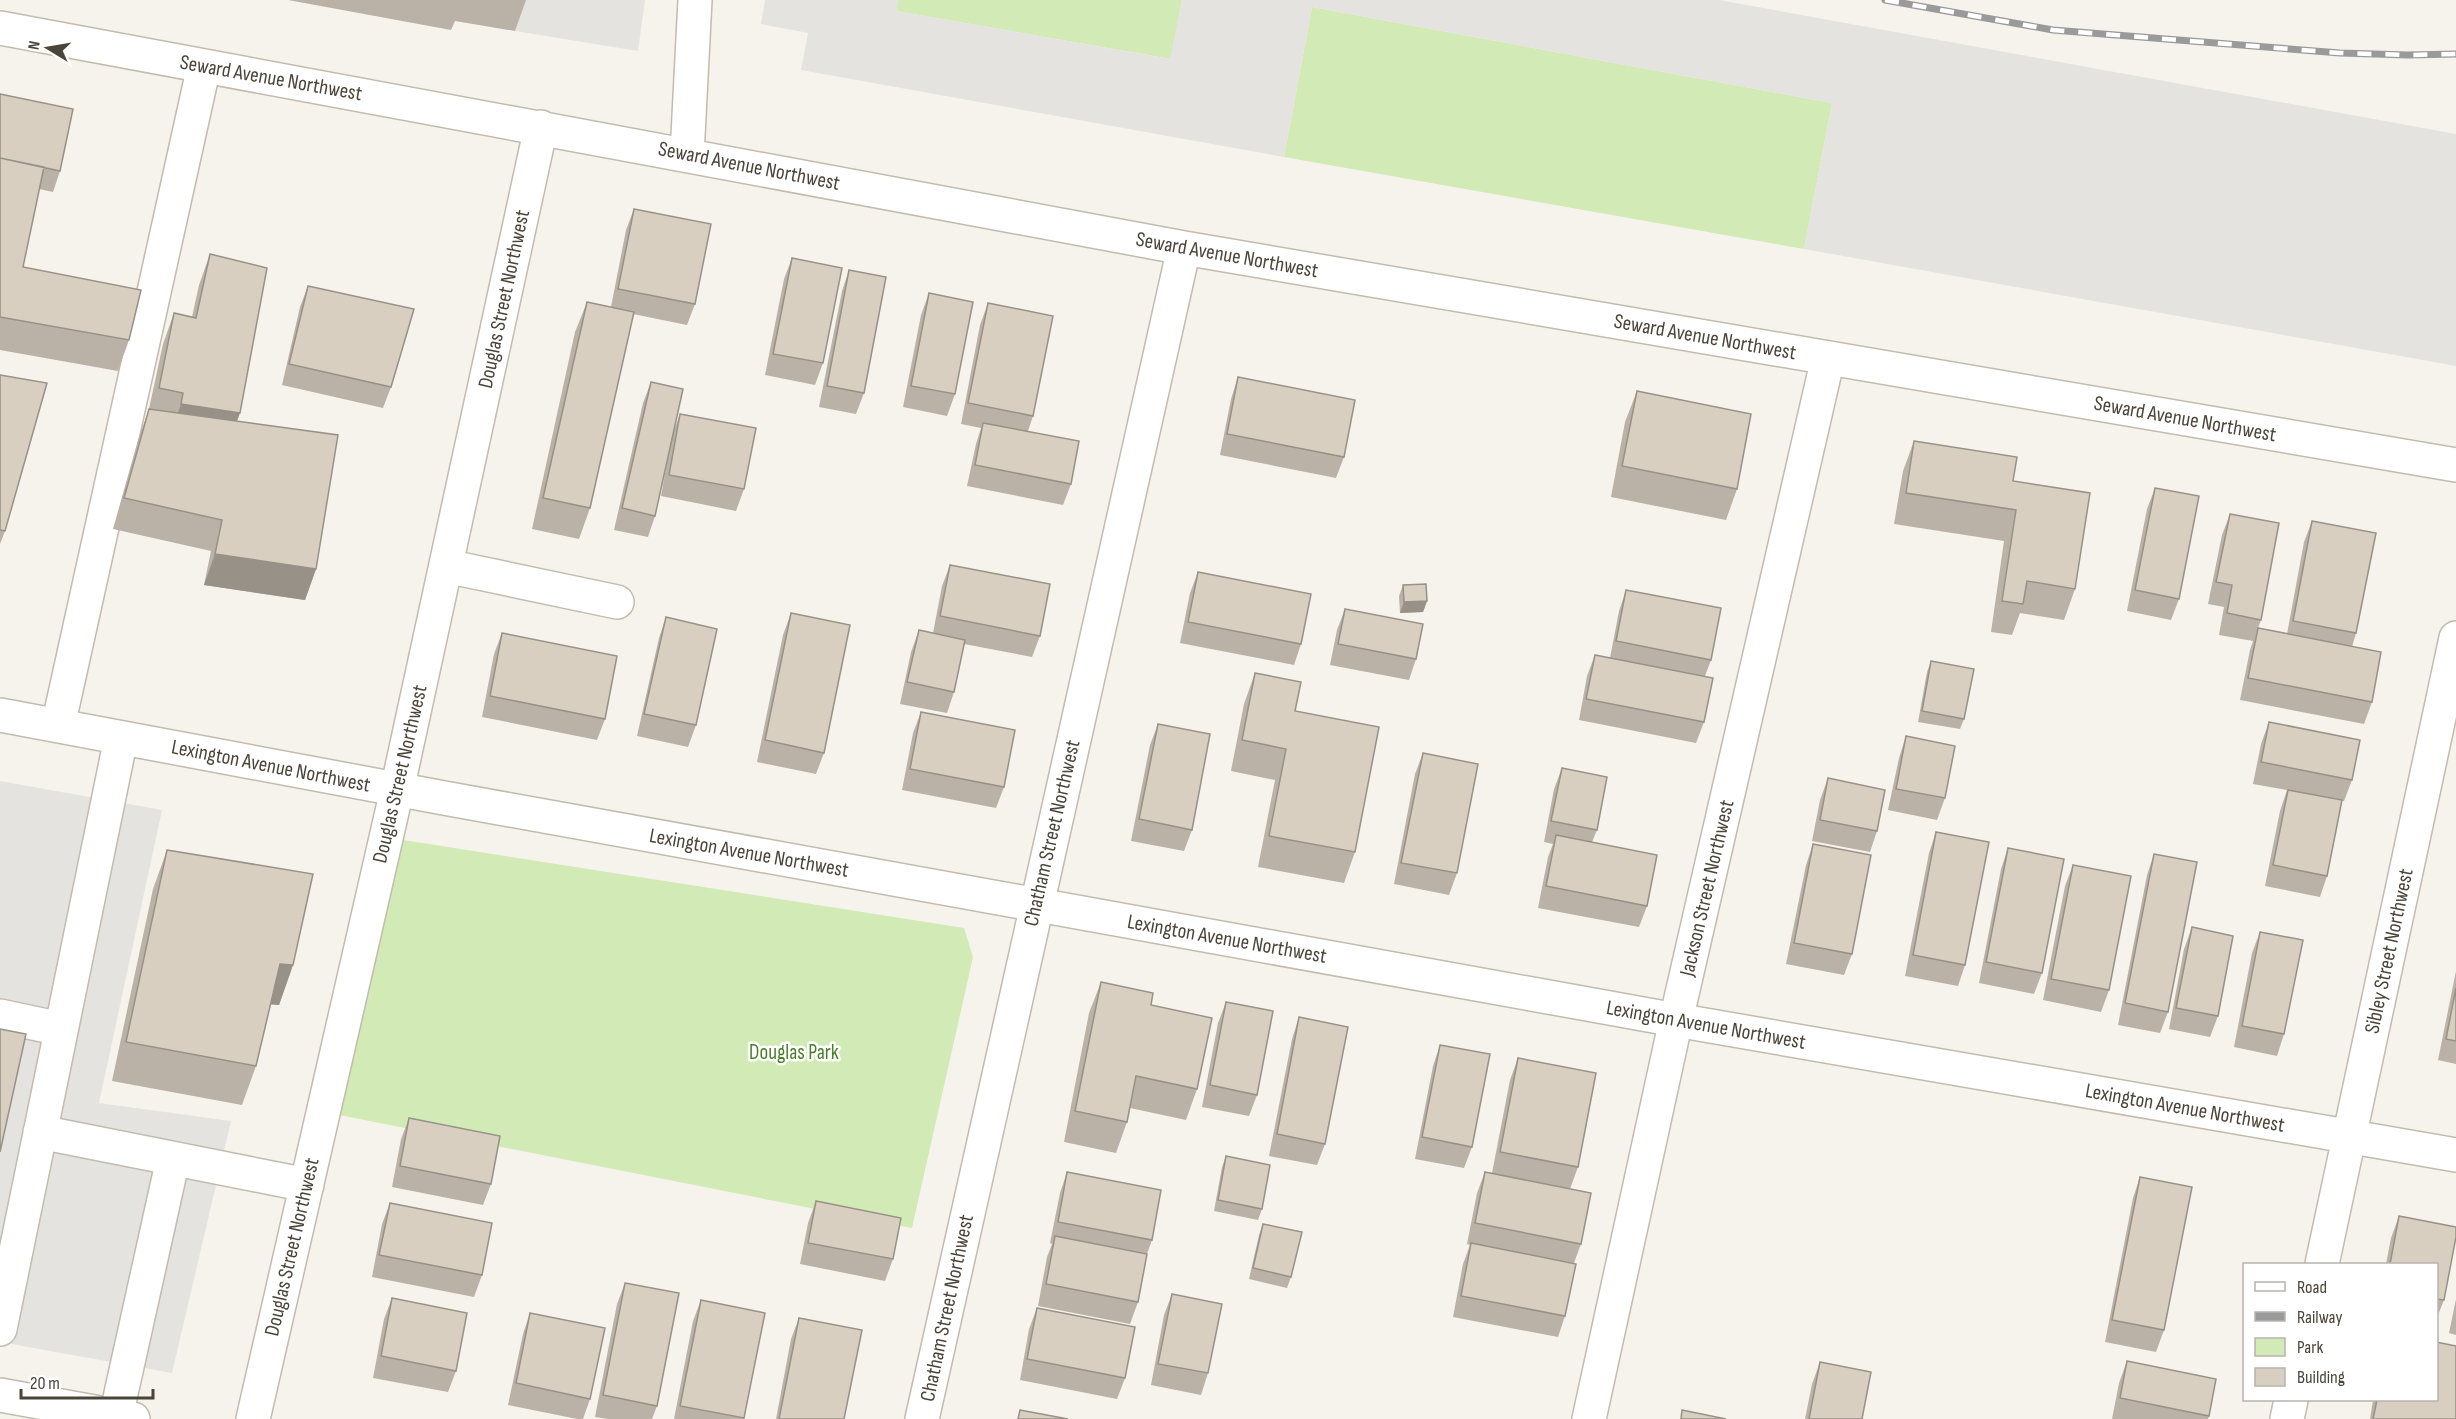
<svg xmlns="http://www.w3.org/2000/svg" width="2456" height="1419" font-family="'Sofia Sans Condensed',sans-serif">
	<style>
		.green { fill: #d2eab5 }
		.parking { fill: #e5e3e0 }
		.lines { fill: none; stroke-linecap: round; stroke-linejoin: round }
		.minor-casing { stroke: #c2bbae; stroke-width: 36 }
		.minor { stroke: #fff; stroke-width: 33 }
		.rail-casing { stroke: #9a9a9a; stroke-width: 7 }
		.rail { stroke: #fff; stroke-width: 4.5; stroke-dasharray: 14; stroke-linecap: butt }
		.wall { fill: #bab2a6 }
		.shaded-wall { fill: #979187 }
		.building { fill: #d8cfc1; stroke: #979187; stroke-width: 1.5 }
		.labels { text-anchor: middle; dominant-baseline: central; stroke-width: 5; stroke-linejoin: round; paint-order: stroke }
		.street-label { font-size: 21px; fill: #4b4439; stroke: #fff }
		.park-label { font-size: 21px; fill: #4a7f2a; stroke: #fff }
	</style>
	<rect width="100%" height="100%" fill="#f6f3ec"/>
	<!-- green -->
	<path class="green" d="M898,0h284l-11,59 -275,-48z
		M1312,7l520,96 -28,146 -520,-92z
		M397,839l567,89 9,29 -61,271 -578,-114z"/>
	<!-- parking -->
	<path class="parking" d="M521,0h124l-7,51 -123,-20z
		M765,0h133l-1,11 273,48 12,-59h537l737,134v232l-652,-117 28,-146 -520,-96 -28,150 -483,-87 7,-37 -47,-9z
		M0,781l162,29 -63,293 132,18 -59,252 -172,-31z"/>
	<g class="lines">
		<!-- minor casing -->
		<g class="minor-casing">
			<path id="minor" d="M0,28l1184,220 1272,217
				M687,155l8,-155
				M446,566l171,36
				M0,715l444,83 1232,222 780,135
				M58,726l146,-660
				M0,1016l61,13
				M40,1132l267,53
				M2322,1264l134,-626
				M0,1329l121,-591
				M0,1395l133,24
				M116,1416l57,-257
				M253,1419l144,-629 144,-663
				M922,1419l262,-1171
				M1589,1419l87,-399 152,-662
				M2287,1419l4,-19"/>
		</g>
		<!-- minor -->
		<use href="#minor" class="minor"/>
		<!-- rail casing -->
		<g class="rail-casing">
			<path id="rail" d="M1885,0l168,30 287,23 68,2 48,-1"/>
		</g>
		<!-- rail -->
		<use href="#rail" class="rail"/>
	</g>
	<!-- wall -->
	<path class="wall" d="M288,0h238l-11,31 -60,-10 -4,9z
		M0,94l60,77 -7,21 -14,-3 -16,78 106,73 -11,31 -118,-21z
		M634,209l61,95 -8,21 -54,-11 -43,194 -11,31 -47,-10 43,-197 12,-30 24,5 15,-77z
		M210,254l27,167 79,148 -11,31 -101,-15 7,-34 -98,-22 25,-89 11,-31 14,-65 11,-31 18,4 7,-32z
		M792,258l31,105 -8,22 -50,-10 19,-96z
		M849,270l15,123 -8,21 -37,-7 23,-116z
		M308,286l83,101 -8,21 -101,-23 18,-78z
		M929,293l26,101 -8,22 -44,-9 18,-92z
		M988,303l45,113 -5,15 43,53 -8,21 -96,-19 9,-42 5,-16 -20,-4 19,-99z
		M0,375l5,156 -5,13z
		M1238,377l106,80 -8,21 -116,-23 11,-56z
		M651,382l22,51 7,-19 64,75 -8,22 -75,-15 9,-50 -15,70 -7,21 -34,-7 29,-127z
		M1637,391l100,98 -11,31 -115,-23 14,-75z
		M1914,441l99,40 62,108 -11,31 -44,-7 -8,22 -21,-3 13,-91 -110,-17 9,-53z
		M2155,488l24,111 -8,21 -44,-9 20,-102z
		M2230,514l31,106 -3,8 29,6 17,-92 8,-21 44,112 -4,14 20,55 -8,22 -124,-24 10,-50 3,-9 -34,-6 5,-28 -16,-3 14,-69z
		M950,565l90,71 -8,21 -68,-13 -10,48 -7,21 -47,-9 11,-52 8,-22 14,3 9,-47z
		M1198,572l103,72 -7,21 -114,-22 10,-50z
		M1403,585l24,16 -4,11 -23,1 -1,-17z
		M1626,590l85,70 -6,16 -1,46 -8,21 -117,-23 8,-44 8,-21 15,3 9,-47z
		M1345,609l71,50 -7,21 -79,-15 7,-35z
		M791,613l33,140 -8,21 -59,-12 26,-127z
		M666,617l30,108 -8,22 -51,-11 22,-98z
		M502,633l103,86 -8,21 -115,-23 12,-63z
		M1931,661l33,58 -4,10 -42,-7 9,-50z
		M1255,673l100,179 -11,31 -86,-16 17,-87 -44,-9 13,-67z
		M921,712l83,75 -8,21 -94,-18 11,-57z
		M2269,722l83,58 -8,21h-2l-15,75 -7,21 -55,-11 15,-75 7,-21 -34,-6 8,-40z
		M1158,724l34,106 -8,21 -53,-10 19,-96z
		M1906,736l39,62 -8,22 -49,-10 11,-52z
		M1423,753l34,120 -8,22 -55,-11 21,-110z
		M1562,768l35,62 -5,12 55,64 -8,21 -101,-19 10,-51 5,-13 -9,-2 10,-53z
		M1828,778l49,53 -7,21 -58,-11 8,-41z
		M1936,832l29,133 -7,21 -53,-10 24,-123z
		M1813,844l39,110 -8,21 -58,-11 20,-99z
		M2008,848l34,125 -8,21 -55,-11 22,-114z
		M167,850l126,115 -14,40 -8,-1 -15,62 -14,39 -130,-24 41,-192z
		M2154,854l14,158 -8,21 -42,-8 29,-150z
		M2073,865l36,125 -8,22 -58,-12 22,-114z
		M2192,927l26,89 -8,21 -41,-8 15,-80z
		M2260,932l24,102 -7,22 -43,-9 18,-94z
		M2456,971v93l-18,-4z
		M1101,982l50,23 46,84 -11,31 -56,-12 -3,14 -11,31 -52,-11 25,-129z
		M1226,1002l31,93 -8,21 -47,-9 16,-84z
		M1299,1017l26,127 -8,21 -48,-9 23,-117z
		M1440,1045l32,102 -8,21 -49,-9 18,-93z
		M1518,1058l60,109 -8,22 11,55 -7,19 -9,53 -7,21 -105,-20 10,-53 7,-19 -3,-1 10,-51 8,-21 7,1 18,-93z
		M409,1118l82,66 -8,21 -91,-18 9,-48z
		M1226,1156l36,53 -4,11 -44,-9 8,-44z
		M1067,1172l85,68 -5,14 -9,48 -8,22 -92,-18 9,-49 5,-13 -2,-1 10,-50z
		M2140,1177l24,153 -8,22 -51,-10 28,-144z
		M816,1201l77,58 -8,22 -85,-17 8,-41z
		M390,1203l92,72 -8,22 -102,-20 10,-53z
		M2399,1216l57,11v10l-12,63 -8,20v-56h-50l5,-26z
		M1263,1224l28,53 -4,11 -38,-9 10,-44z
		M625,1283l32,123 -5,13h-44l-13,-2 22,-113z
		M1172,1294l36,79 -7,22 -50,-10 13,-70z
		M392,1298l64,73 -8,21 -75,-14 11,-59z
		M2456,1299v36l-7,-2z
		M701,1300l64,13 -21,106h-70l19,-98z
		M1037,1308l88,70 -8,21 -97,-19 9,-51z
		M530,1313l60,86 -7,20h-6l-69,-14 15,-71z
		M799,1318l45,101h-68l15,-80z
		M2127,1361l82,55 -1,3h-96l7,-36z
		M1820,1362l42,57h-57l7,-35z
		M2373,1400h63l20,19h-86z"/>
	<!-- shaded-wall -->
	<path class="shaded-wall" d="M181,404l59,9 -11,31 -59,-9z
		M215,554l101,15 -11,31 -101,-15z
		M1427,601l-4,11 -23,1 4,-11z
		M280,964l13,1 -14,40 -13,-1z"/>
	<!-- building -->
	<path class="building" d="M0,94l73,15 -13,62 -60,-13z
		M0,158l44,9 -21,100 118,23 -12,50 -129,-23z
		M634,209l77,15 -16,80 -77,-15z
		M210,254l57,14 -27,145 -59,-9 2,-11 -24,-5 15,-75 22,5z
		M792,258l50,10 -19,95 -50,-9z
		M849,270l37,7 -22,116 -37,-7z
		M308,286l106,23 -23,78 -102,-23z
		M929,293l44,9 -18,92 -44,-8z
		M587,302l47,10 -44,196 -47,-10z
		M988,303l65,13 -20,100 -65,-13z
		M0,375l47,8 -42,148 -5,-1z
		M1238,377l117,23 -11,57 -117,-23z
		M651,382l32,7 -28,127 -33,-8z
		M1637,391l114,23 -14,75 -115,-23z
		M149,409l189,26 -22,134 -101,-15 7,-34 -98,-22z
		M680,414l76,14 -12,61 -75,-14z
		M983,423l96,18 -8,43 -96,-19z
		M1914,441l103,16 -4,24 77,12 -15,96 -48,-8 -4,23 -21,-3 14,-91 -110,-17z
		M2155,488l44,8 -20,103 -44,-9z
		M2230,514l49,9 -18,97 -34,-7 5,-28 -16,-3z
		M2312,521l64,12 -20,100 -63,-12z
		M950,565l100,19 -10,52 -100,-20z
		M1198,572l113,22 -10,50 -113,-22z
		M1426,584l1,17 -23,1 -1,-17z
		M1626,590l95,18 -10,52 -95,-19z
		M1345,609l78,15 -7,35 -78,-15z
		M791,613l59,12 -26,128 -59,-13z
		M666,617l51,12 -21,96 -52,-11z
		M2258,628l123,24 -9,50 -124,-24z
		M919,630l46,10 -11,52 -47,-10z
		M502,633l115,23 -12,63 -115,-23z
		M1595,655l118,23 -9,44 -118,-23z
		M1931,661l43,8 -10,50 -42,-8z
		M1255,673l46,9 -6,29 84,16 -24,125 -86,-16 17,-87 -44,-9z
		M921,712l94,18 -11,57 -94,-18z
		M2269,722l91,18 -8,40 -91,-18z
		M1158,724l52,10 -18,96 -53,-11z
		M1906,736l49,10 -10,52 -49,-9z
		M1423,753l55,11 -21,109 -56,-10z
		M1562,768l45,9 -10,53 -46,-9z
		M1828,778l57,12 -8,41 -57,-11z
		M2288,790l54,10 -15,76 -54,-11z
		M1936,832l53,10 -24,123 -52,-10z
		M1556,835l101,20 -10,51 -101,-20z
		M1813,844l58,11 -19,99 -58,-11z
		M2008,848l56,11 -22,114 -56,-11z
		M167,850l146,24 -20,91 -13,-1 -24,102 -130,-24z
		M2154,854l43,8 -29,150 -43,-9z
		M2073,865l58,11 -22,114 -58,-11z
		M2192,927l41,9 -15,80 -42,-8z
		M2260,932l43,8 -19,94 -42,-8z
		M1101,982l52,11 -2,12 61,13 -15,71 -61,-13 -9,46 -52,-11z
		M2456,988v53l-10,-2z
		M1226,1002l47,9 -16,84 -47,-10z
		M1299,1017l49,10 -23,117 -48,-10z
		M0,1029l26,5 -26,118z
		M1440,1045l50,9 -18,93 -50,-10z
		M1518,1058l78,15 -18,94 -78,-15z
		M409,1118l91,18 -9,48 -91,-18z
		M1226,1156l44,9 -8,44 -44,-9z
		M1067,1172l94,18 -9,50 -94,-18z
		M1485,1172l106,21 -10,51 -106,-21z
		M2140,1177l52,10 -28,143 -52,-10z
		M816,1201l85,17 -8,41 -85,-16z
		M390,1203l102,20 -10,52 -103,-20z
		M2399,1216l57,11v10l-12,63 -8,-1v-35h-46z
		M1263,1224l39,8 -11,45 -38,-9z
		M1055,1236l92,18 -9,48 -92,-18z
		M1471,1243l105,21 -11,52 -104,-20z
		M625,1283l54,10 -22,113 -54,-11z
		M1172,1294l50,10 -14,69 -50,-9z
		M392,1298l75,15 -11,58 -75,-15z
		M701,1300l64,13 -21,105 -64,-12z
		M1037,1308l98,19 -10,51 -98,-19z
		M530,1313l75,15 -15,71 -74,-16z
		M799,1318l63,12 -18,89h-65z
		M2436,1342l20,4v73h-83l4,-19h59z
		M2127,1361l89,18 -7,37 -89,-18z
		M1820,1362l51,10 -9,47h-53z
		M1020,1410l48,9h-50z
		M1682,1410l44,9h-45z"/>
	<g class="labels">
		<!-- street labels -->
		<g class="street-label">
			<text transform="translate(271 78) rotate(10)">Seward Avenue Northwest</text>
			<text transform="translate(749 166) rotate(11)">Seward Avenue Northwest</text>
			<text transform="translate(1227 255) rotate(10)">Seward Avenue Northwest</text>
			<text transform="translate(504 299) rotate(-78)">Douglas Street Northwest</text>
			<text transform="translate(1705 337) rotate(10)">Seward Avenue Northwest</text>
			<text transform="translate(2185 419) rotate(10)">Seward Avenue Northwest</text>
			<text transform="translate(271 766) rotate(11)">Lexington Avenue Northwest</text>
			<text transform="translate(400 774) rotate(-77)">Douglas Street Northwest</text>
			<text transform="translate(1052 833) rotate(-77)">Chatham Street Northwest</text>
			<text transform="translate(749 853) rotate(10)">Lexington Avenue Northwest</text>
			<text transform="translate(1707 888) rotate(-77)">Jackson Street Northwest</text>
			<text transform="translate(1227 939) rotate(10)">Lexington Avenue Northwest</text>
			<text transform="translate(2389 951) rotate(-78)">Sibley Street Northwest</text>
			<text transform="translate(1706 1025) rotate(10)">Lexington Avenue Northwest</text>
			<text transform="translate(2185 1108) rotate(10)">Lexington Avenue Northwest</text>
			<text transform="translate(292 1247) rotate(-77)">Douglas Street Northwest</text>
			<text transform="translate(947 1308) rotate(-78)">Chatham Street Northwest</text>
		</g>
		<!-- park labels -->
		<g class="park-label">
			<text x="794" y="1052">Douglas Park</text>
		</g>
	</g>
	<!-- legend -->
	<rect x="2243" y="1263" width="195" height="138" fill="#ffffff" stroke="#b7b4b0" stroke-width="1.5"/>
	<rect x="2255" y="1282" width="30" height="9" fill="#ffffff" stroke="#b7b4b0" stroke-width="1.5"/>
	<text x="2297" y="1293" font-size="18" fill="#4b4439">Road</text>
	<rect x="2255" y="1312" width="30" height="9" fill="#9a9a9a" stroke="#b7b4b0" stroke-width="1.5"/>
	<text x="2297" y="1323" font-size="18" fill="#4b4439">Railway</text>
	<rect x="2255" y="1338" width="30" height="18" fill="#d2eab5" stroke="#b7b4b0" stroke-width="1.5"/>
	<text x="2297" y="1353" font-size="18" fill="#4b4439">Park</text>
	<rect x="2255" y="1368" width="30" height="18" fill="#d8cfc1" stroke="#b7b4b0" stroke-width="1.5"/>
	<text x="2297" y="1383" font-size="18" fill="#4b4439">Building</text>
	<!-- north arrow -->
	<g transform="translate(48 48) rotate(281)" stroke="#ffffff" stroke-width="4.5" paint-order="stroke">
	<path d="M0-4.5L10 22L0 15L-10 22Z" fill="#4b4439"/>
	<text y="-9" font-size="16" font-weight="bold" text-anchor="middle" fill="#4b4439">N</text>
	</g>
	<!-- scale -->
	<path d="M21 1389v9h132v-9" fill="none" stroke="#4b4439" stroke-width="3"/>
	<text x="30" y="1389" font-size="18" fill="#4b4439" stroke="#ffffff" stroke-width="4.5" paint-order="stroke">20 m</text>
</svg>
